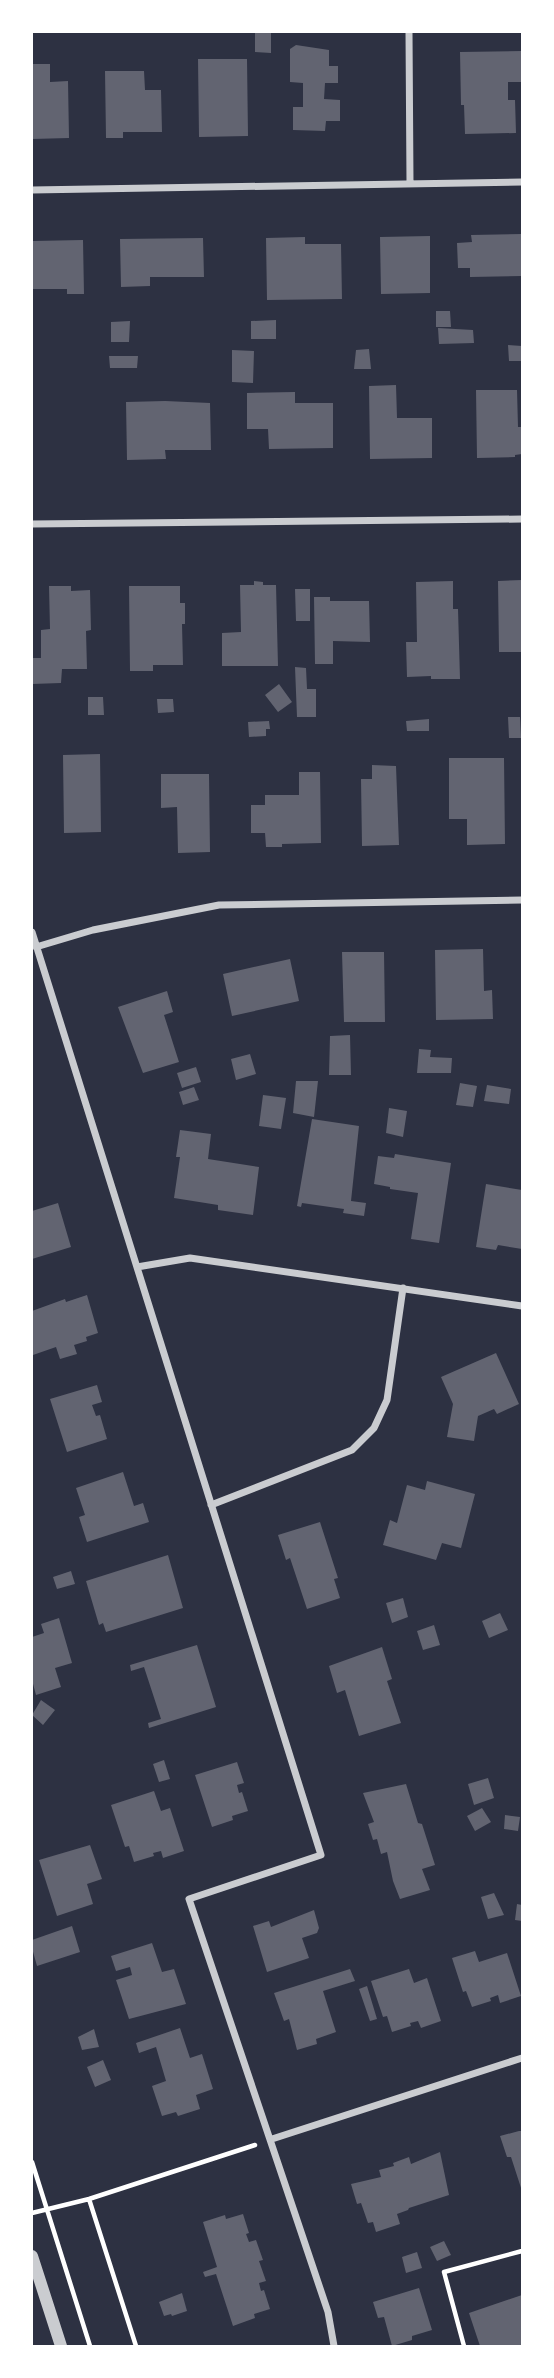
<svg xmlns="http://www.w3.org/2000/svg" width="554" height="2378" font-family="Cabin,sans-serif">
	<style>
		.building { fill: #626471 }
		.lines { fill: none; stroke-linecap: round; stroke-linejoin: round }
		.path { stroke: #fff; stroke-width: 4.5 }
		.minor { stroke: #caccd0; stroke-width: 7 }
		.tertiary { stroke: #caccd0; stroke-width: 12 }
	</style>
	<rect width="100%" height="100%" fill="#2d3142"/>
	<!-- building -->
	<path class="building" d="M255,32h16v21l-16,-1z
		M296,45l33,5v16h9v17h-13l-1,16 16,1v21h-14l-1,10 -32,-1v-23h10v-24l-13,-1v-33z
		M522,51v31h-14v18h7l1,33 -51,1 -1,-29h-3l-1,-53z
		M198,59h49l1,77 -49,1z
		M32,64h18v18l18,-1 1,57 -37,1z
		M105,71h39l1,19h16l1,42h-39v6h-17z
		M522,234v42l-52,1v-9h-12l-1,-25 15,-1 -1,-7z
		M430,236v57l-49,1 -1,-57z
		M305,237v7h36l1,55 -75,1 -1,-62z
		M203,238l1,39h-54v9l-29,1 -1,-48z
		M83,240l1,54h-17v-5h-34v-48z
		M436,311h14l1,16h-15z
		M276,320v19h-25v-18z
		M130,321l-1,21h-18v-20z
		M438,328l35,2 1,13 -35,1z
		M508,345l14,1v15h-13z
		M369,349l2,20h-17l2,-19z
		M232,350l22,1 -1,32 -21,-1z
		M109,356h29l-1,12h-27z
		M396,385l1,33h35v40l-62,1 -1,-73z
		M476,390h41l1,37h4v27l-7,1v2l-38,1z
		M295,392v11h38v45l-64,1 -1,-20h-21v-36z
		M165,401l45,2 1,47h-46l1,9 -39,1 -1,-58z
		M522,580v72h-23l-1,-71z
		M254,581l9,1v3h13l2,81h-56v-33l19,-1 -1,-47h14z
		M453,581v28h5l2,70h-29v-3l-24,1 -1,-35h11l-1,-60z
		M49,586h22v5l19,-1 1,40 -5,1 1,38h-25l-1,14 -29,1v-26h9v-28l9,-1z
		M129,586h51v17h5v21h-3l1,41h-30v6h-23z
		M295,589h15v32h-14z
		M314,597h16v4h39l1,41 -37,-1v23h-18z
		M295,667l11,1 1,21h9v28h-19z
		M279,684l13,18 -14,10 -13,-17z
		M88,697h15l1,18h-16z
		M157,699h16l1,13 -16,1z
		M508,717h12l1,21h-12z
		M429,719v12h-22l-1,-10z
		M269,721l1,8h-4v7l-17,1 -1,-15z
		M100,754l1,78 -37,1 -1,-78z
		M449,758h55l1,86 -38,1v-26h-18z
		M372,765l24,1 3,79 -37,1 -1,-67h11z
		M299,772h21l1,71 -39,1v3h-16l-1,-14h-14v-28h14v-10h34z
		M161,774h48l1,78 -32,1 -1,-46 -16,1z
		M483,949l1,42 8,-1 1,29 -57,1 -1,-70z
		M342,952h42l1,70h-41z
		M290,959l9,42 -67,15 -9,-42z
		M167,991l6,21 -9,3 15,47 -36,11 -25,-66z
		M350,1035l1,40h-22l1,-39z
		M419,1049l12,1 -1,7 22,1 -1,15h-34z
		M250,1054l6,20 -20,6 -5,-21z
		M196,1067l5,15 -19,6 -5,-15z
		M296,1081h22l-4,36 -21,-4z
		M460,1083l17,3 -4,21 -17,-2z
		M487,1085l24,4 -2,15 -25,-3z
		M194,1087l5,13 -16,5 -4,-13z
		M263,1095l23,3 -5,31 -22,-3z
		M389,1108l18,3 -4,26 -17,-4z
		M312,1119l47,7 -8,75 15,2 -2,13 -21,-3 1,-4 -42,-6 -1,4 -4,-1z
		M180,1130l31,4 -3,25 51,8 -6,48 -35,-5v-5l-44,-7 6,-41h-4z
		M395,1154l56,9 -12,80 -28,-4 7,-46 -28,-4v-2l-16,-3 4,-28 16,2z
		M486,1184l36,6v59l-24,-4 -2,5 -20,-3z
		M58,1203l13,44 -39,12v-48z
		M87,1295l11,38 -12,4 1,4 -13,4 3,9 -17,5 -4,-12 -23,8 -1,-44 33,-12 1,3z
		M496,1353l23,51 -22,10 -3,-5 -16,7 -4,25 -27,-4 6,-33 -12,-27z
		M97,1385l5,17 -10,3 4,11 4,-1 7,24 -40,13 -17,-53z
		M123,1472l11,34 9,-3 6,19 -62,20 -8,-25 6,-2 -9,-27z
		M427,1481l48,13 -14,54 -19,-5 -6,17 -53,-15 7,-25 7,3 10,-38 18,5z
		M320,1522l18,56 -4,1 6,19 -33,11 -17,-51 -4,2 -8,-25z
		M168,1555l15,53 -77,24 -3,-9 -4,2 -13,-44z
		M71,1571l4,13 -18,5 -4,-12z
		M403,1598l5,19 -16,6 -6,-20z
		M500,1613l8,17 -19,8 -7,-17z
		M59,1618l13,45 -17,5 6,19 -25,8 -4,-15v-43l12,-4 -3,-9z
		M434,1625l6,20 -17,5 -6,-19z
		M197,1645l19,62 -67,21 -1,-5 13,-4 -17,-52 -13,4 -1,-6z
		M382,1647l10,32 -5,2 14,42 -42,13 -14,-46 -8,3 -8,-27z
		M41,1700l14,10 -12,15 -11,-10z
		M164,1760l6,19 -11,3 -6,-18z
		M237,1762l7,21 -7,2 2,8 3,-1 6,19 -16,5 1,4 -21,7 -17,-52z
		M488,1778l6,20 -20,7 -6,-21z
		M406,1784l12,39 4,1 13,41 -13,4 8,21 -30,9 -7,-18 -6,-29 -6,2 -4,-15 -4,1 -5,-16 6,-2 -11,-29z
		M154,1791l7,20 9,-3 14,43 -21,7 -2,-7 -8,2 1,3 -20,6 -5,-16 -4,1 -14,-42z
		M482,1808l9,14 -16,9 -8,-15z
		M505,1815l15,2 -2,14 -14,-2z
		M90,1845l12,34 -15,5 6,20 -36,12 -18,-56z
		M494,1893l10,22 -16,4 -7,-22z
		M517,1904l5,1v16l-7,-1z
		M314,1910l5,18 -2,5 -15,5 7,20 -42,14 -14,-46 16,-5 2,6z
		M72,1926l8,26 -43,14 -5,-18v-8z
		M152,1943l10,29 12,-3 12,35 -57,15 -13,-39 16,-5 -2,-8 -14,4 -5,-15z
		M475,1951l4,11 28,-9 14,43 -21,7 -2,-8 -8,3 1,3 -19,6 -6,-16 -3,1 -11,-34z
		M350,1969l5,12 -32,10 13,41 -20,7 1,5 -20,6 -8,-31 -5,2 -10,-28z
		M409,1969l5,14 13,-5 14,43 -20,7 -3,-7 -8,2 1,3 -19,6 -5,-16 -4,1 -12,-36z
		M367,1986l10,33 -7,2 -11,-32z
		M180,2028l10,30 12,-4 11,35 -17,6 4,14 -22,7 -2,-4 -14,4 -10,-30 14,-5 -10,-34 -17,6 -3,-10z
		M94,2029l5,18 -17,3 -4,-13z
		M103,2060l8,20 -16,7 -8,-20z
		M519,2131h3v60l-11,-34h-4l-7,-21z
		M440,2152l9,43 -40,13 -1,2 -11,4 3,10 -24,8 -3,-10 -5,1 -7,-20 -4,1 -6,-20 30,-7 -2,-7 15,-4 -1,-3 16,-6 2,7z
		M243,2214l6,19 -3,1 3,8 7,-2 7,20 -4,1 7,20 -7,2 2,8 3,-1 6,19 -16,5 1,4 -22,8 -17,-52 -11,3 -2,-5 14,-5 -14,-45 22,-7 1,4z
		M444,2241l7,14 -14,6 -7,-14z
		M417,2252l5,16 -16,5 -4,-16z
		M419,2288l13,42 -20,6v4l-20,6 -8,-29 -6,1 -5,-16z
		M182,2293l5,18 -15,5 -1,-2 -7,2 -5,-14z
		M522,2295v50l-42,1 -11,-33z"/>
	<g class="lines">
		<!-- path -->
		<path class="path" d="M32,2162l58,184
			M89,2199l47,147
			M32,2213l57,-14 166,-54
			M464,2346l-20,-74 78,-21"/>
		<!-- minor -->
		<path class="minor" d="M409,32l1,151
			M32,190l490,-8
			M32,524l490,-5
			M32,932l289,923 -132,44 139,413 6,34
			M36,947l57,-17 126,-25 303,-5
			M137,1267l53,-9 332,48
			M211,1505l141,-55 22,-22 13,-28 16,-112
			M272,2139l250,-81"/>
		<!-- tertiary -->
		<path class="tertiary" d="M32,2256l29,90"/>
	</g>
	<!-- border -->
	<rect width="554" height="2378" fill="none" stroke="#ffffff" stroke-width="66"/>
</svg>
